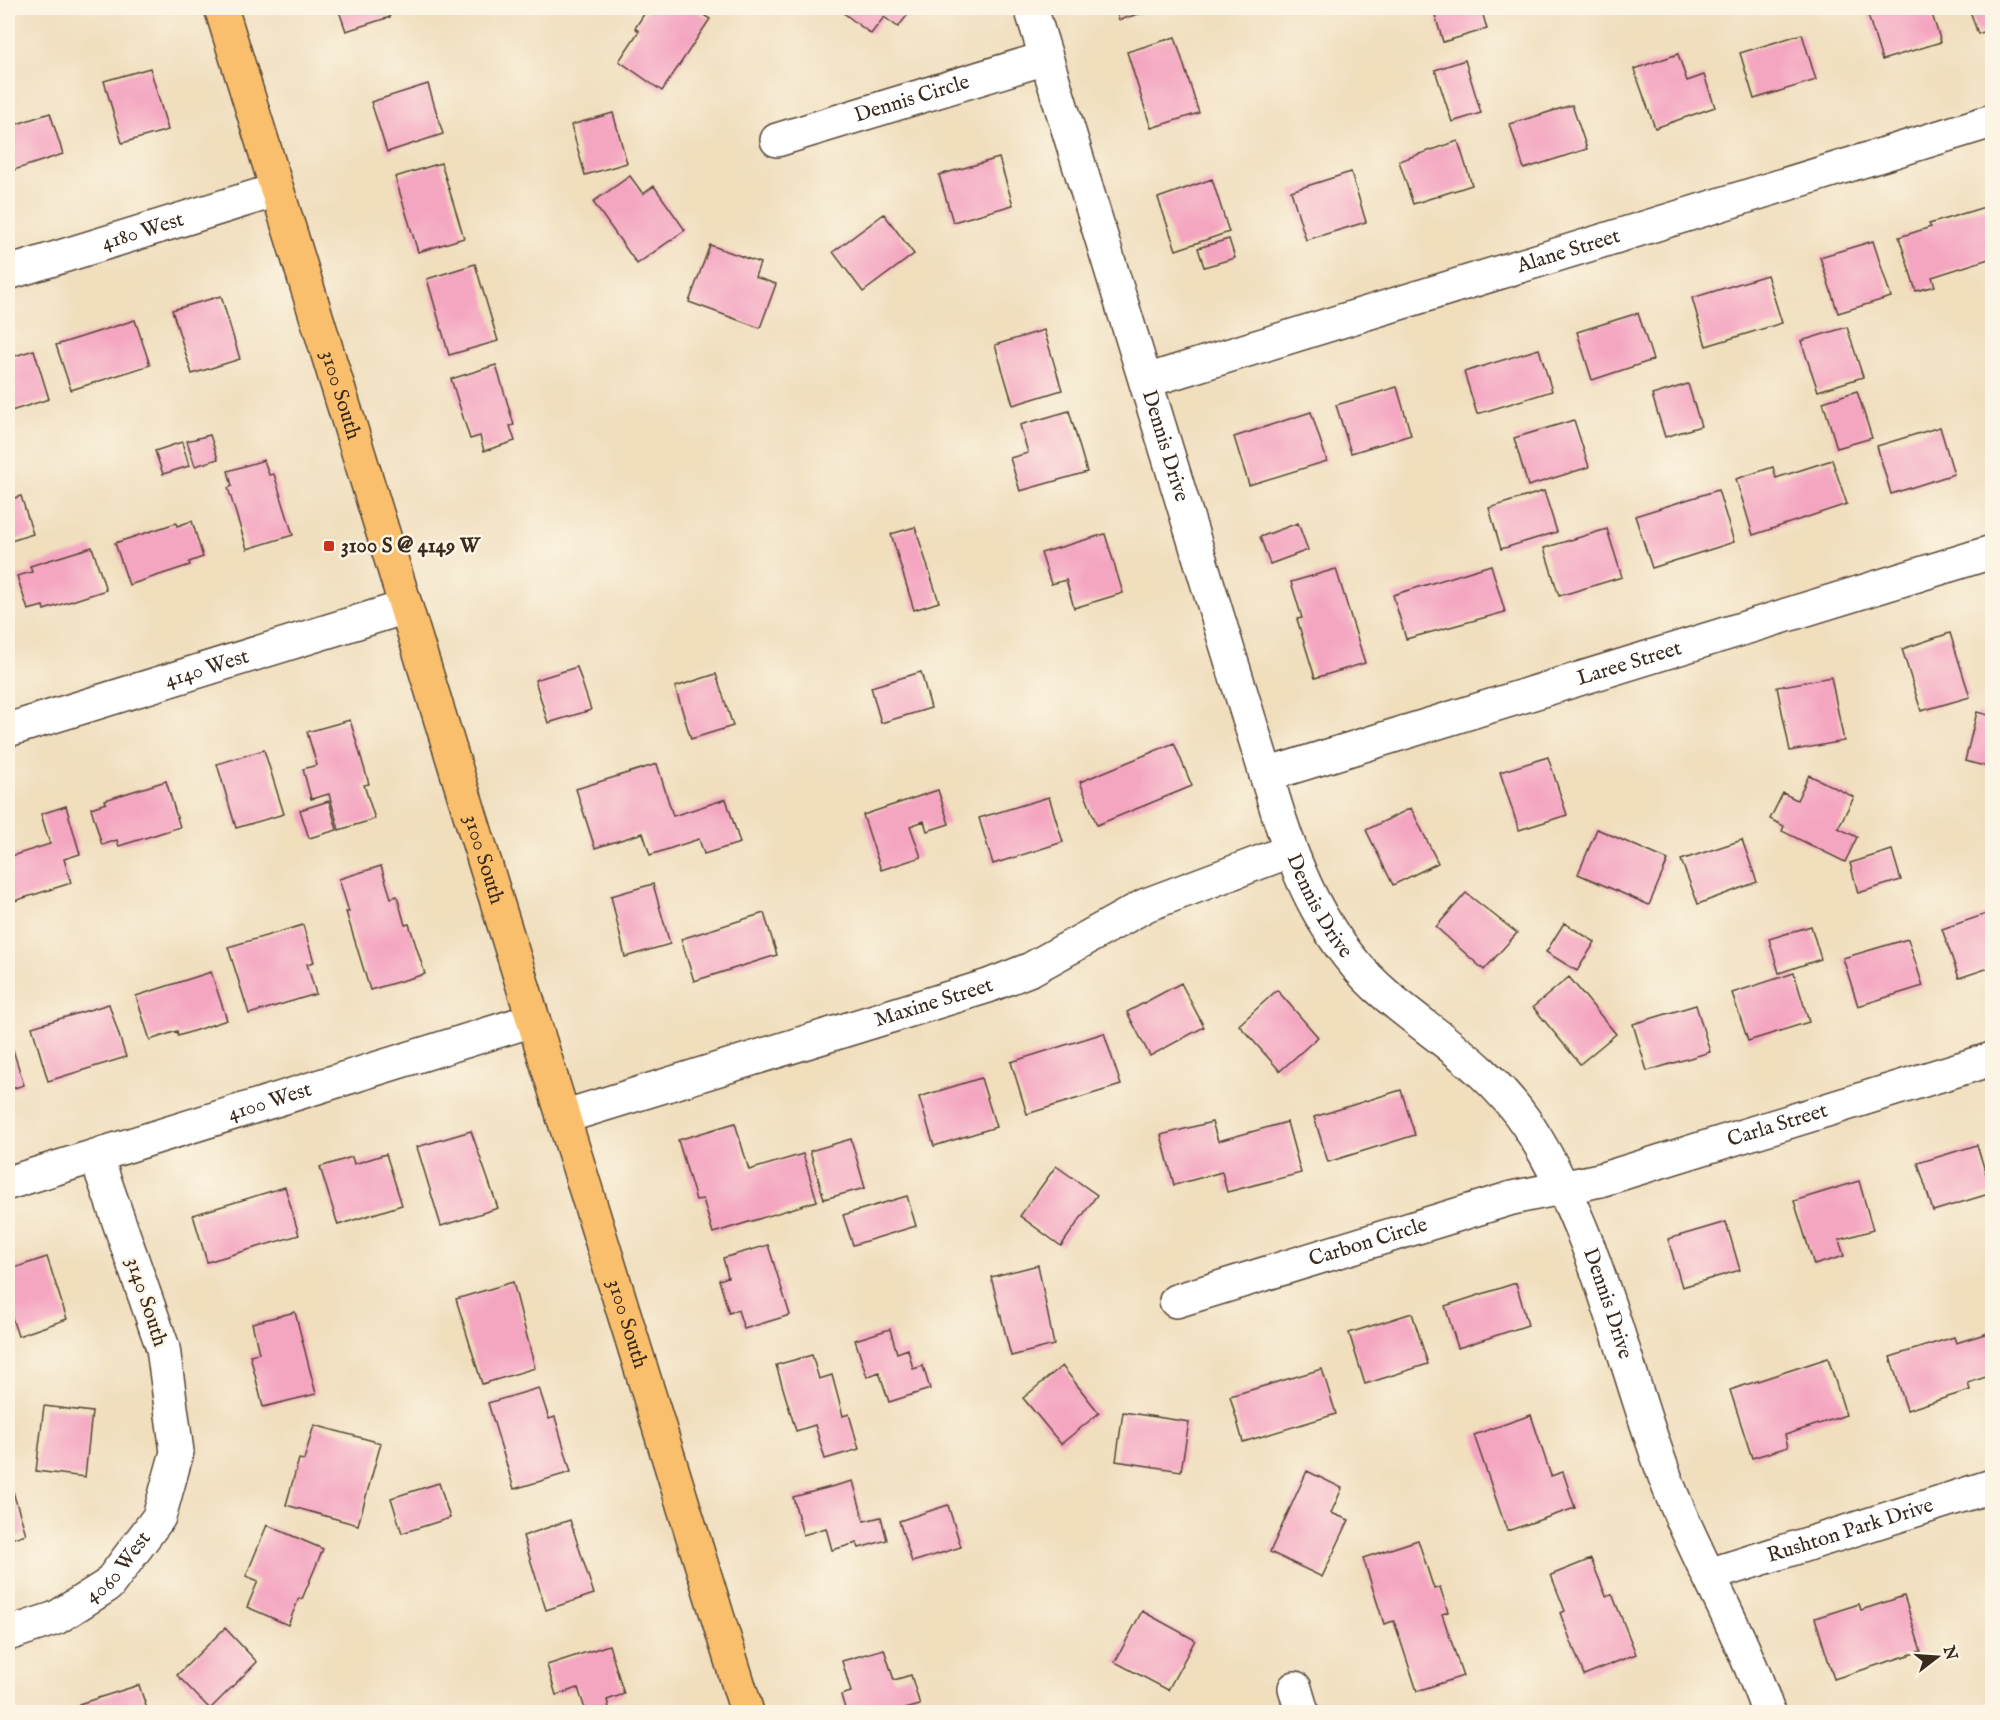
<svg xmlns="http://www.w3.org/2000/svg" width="2000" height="1720" font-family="'IM FELL English',serif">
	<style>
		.building { fill: #f4a6c1 }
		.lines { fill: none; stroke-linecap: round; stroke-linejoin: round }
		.minor-casing { stroke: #564536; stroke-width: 36 }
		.major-casing { stroke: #564536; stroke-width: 36 }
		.minor { stroke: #fff; stroke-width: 33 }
		.major { stroke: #f9bf6d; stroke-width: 33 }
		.poi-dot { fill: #c8321e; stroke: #fcf5e5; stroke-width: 2 }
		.labels { text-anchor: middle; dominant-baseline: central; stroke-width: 5; stroke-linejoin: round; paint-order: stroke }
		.street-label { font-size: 21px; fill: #3b2a1e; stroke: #fcf5e5 }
		.poi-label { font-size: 21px; font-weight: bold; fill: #3b2a1e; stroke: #fcf5e5; text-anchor: start }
	</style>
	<rect width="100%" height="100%" fill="#fcf5e5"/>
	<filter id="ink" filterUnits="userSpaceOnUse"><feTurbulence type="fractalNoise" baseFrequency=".0167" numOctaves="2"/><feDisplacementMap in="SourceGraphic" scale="12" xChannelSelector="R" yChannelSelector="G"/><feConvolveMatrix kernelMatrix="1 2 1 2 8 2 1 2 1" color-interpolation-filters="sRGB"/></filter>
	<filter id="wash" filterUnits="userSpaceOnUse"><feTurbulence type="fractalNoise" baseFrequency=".008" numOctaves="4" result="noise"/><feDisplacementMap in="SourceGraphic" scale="24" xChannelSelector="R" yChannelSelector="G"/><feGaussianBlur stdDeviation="1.35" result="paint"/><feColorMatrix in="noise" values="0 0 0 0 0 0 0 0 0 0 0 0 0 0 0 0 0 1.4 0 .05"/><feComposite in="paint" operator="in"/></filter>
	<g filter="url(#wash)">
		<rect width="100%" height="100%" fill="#f0debd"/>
		<g id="blocks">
			<!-- building -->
			<path class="building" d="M338,8h49l3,9 -44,14z
				M648,8h45l17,11 -48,72 -43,-30 20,-30 -4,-3z
				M837,8h76l-15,19 -14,-10 -13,17z
				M1115,8h42l-38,12z
				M1433,8h48l6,21 -44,13z
				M1882,8h48l11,34 -59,18 -15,-48z
				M1969,8h23v21l-14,5z
				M1802,34l14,46 -62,19 -14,-46z
				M1175,37l24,76 -48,15 -24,-76z
				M1678,54l9,27 17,-6 11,32 -60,21 -21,-59z
				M1465,60l16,53 -29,9 -17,-52z
				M150,68l18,62 -46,13 -18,-62z
				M428,84l15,50 -56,18 -16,-50z
				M1572,105l15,44 -63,20 -14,-45z
				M50,113l13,41 -55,18v-45z
				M613,113l14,50 -42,12 -14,-50z
				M1458,141l14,44 -59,19 -14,-43z
				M999,158l14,47 -60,17 -14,-47z
				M441,163l23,75 -46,14 -23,-75z
				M1351,172l15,50 -60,18 -15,-49z
				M630,176l13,18 11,-8 31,44 -48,34 -44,-62z
				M1212,179l17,53 -53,18 -18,-52z
				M1991,205l1,53 -60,19 3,9 -19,5 -17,-54 32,-10 -2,-3z
				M884,214l30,40 -51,38 -30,-40z
				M1229,239l6,19 -31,9 -6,-19z
				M1873,241l18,56 -53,16 -18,-56z
				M710,245l50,18 -5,14 21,7 -16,44 -71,-26z
				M475,264l23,77 -49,14 -22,-76z
				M1767,275l15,48 -76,23 -14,-48z
				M221,296l19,63 -48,15 -20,-64z
				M1638,313l15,47 -61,20 -15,-48z
				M135,320l15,45 -79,25 -15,-45z
				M1847,327l16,50 -45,14 -17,-50z
				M1044,330l18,60 -49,15 -18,-60z
				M1539,349l13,42 -75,23 -13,-42z
				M34,350l15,49 -41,13v-54z
				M496,365l18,60 -4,1 5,15 -31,10 -4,-15 -10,3 -19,-60z
				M1688,384l13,42 -36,11 -13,-42z
				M1397,387l14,48 -60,18 -15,-48z
				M1857,391l15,47 -35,10 -14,-46z
				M1069,411l18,61 -67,19 -10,-33 18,-5 -8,-28z
				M1311,412l16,49 -78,24 -15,-48z
				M1574,420l15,47 -61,19 -14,-48z
				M1940,427l14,47 -63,20 -14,-48z
				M210,435l8,24 -23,7 -8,-25z
				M182,442l7,24 -26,8 -8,-23z
				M264,460l5,15 5,-1 19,61 -46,14 -19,-61 4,-2 -4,-15z
				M1832,460l15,44 -94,31 -17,-56 37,-12 3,11z
				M1718,490l16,52 -82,26 -17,-52z
				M1544,491l13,41 -56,17 -12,-41z
				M21,496l12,38 -25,8v-42z
				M192,521l11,36 -14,5 1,3 -61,20 -14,-42 61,-20 1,3z
				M1298,523l10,27 -38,14 -10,-27z
				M915,527l24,75 -25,8 -23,-76z
				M1607,529l15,48 -63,19 -15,-48z
				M1105,534l18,59 -49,15 -8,-28 -15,4 -10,-31z
				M92,547l14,43 -62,20 -1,-4 -15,4 -11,-34 15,-4 -2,-6z
				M1491,565l14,47 -99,27 -13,-44z
				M1336,569l29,94 -50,15 -18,-59 5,-1 -11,-36z
				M1950,633l20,64 -49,14 -19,-62z
				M577,667l14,43 -43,13 -13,-43z
				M921,672l10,36 -50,15 -10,-36z
				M716,674l17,52 -42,13 -16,-52z
				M1831,677l13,64 -54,10 -13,-64z
				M1977,712l15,4v52l-27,-7z
				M350,720l19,64 -5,1 11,34 -36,11 -10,-36 -18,5 -8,-30 14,-4 -10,-33z
				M1174,743l18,43 -95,39 -17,-43z
				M264,750l20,64 -48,14 -19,-64z
				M1548,757l19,58 -48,15 -19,-58z
				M657,764l16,52 53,-17 14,44 -36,11 -5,-15 -49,16 -7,-22 -48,15 -19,-59z
				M1809,775l45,22 -16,31 19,9 -12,25 -63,-31 2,-5 -14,-7 13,-26 14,7z
				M166,781l14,46 -61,19 -2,-6 -15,5 -11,-37 15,-5 -1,-3z
				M938,790l11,34 -22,7 -3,-10 -14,5 11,31 -40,13 -18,-55z
				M1049,797l14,45 -70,22 -14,-46z
				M329,801l8,29 -28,8 -9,-28z
				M66,806l14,48 -16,5 7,24 -63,20v-46l42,-13 -9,-30z
				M1411,808l27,55 -45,22 -27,-55z
				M1597,829l71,31 -19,45 -71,-31z
				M1742,840l15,42 -59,22 -17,-44z
				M1892,850l9,30 -43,13 -8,-30z
				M381,866l10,32 6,-2 8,29 4,-1 16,50 -55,16 -24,-78h3l-10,-33z
				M653,884l17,60 -45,13 -14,-61z
				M1466,893l51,40 -33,37 -48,-43z
				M1992,912v55l-33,11 -17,-49z
				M764,913l13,42 -83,26 -13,-42z
				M1564,923l31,19 -18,29 -31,-19z
				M303,925l11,37 -7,2 9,30 -67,20 -21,-67z
				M1811,926l10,33 -42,14 -10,-34z
				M1908,939l15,47 -65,20 -15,-48z
				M211,972l16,48 -49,16 -1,-5 -27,9 -14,-44z
				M1794,973l15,49 -61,19 -16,-48z
				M1569,977l47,57 -36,30 -47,-57z
				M1181,983l23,44 -54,29 -23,-44z
				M1277,990l41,47 -38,34 -41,-46z
				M109,1004l17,53 -78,24 -16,-54z
				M1696,1005l14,47 -63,19 -14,-47z
				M1104,1033l17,52 -94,29 -16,-52z
				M8,1034l16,51 -16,5z
				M981,1078l15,49 -62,19 -15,-49z
				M1401,1090l14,45 -87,27 -14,-45z
				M1212,1122l6,19 69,-19 14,51 -74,19 -5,-20 -48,13 -13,-50z
				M735,1123l14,47 54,-16 14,47 -104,32 -10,-34 -7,1 -18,-60z
				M471,1131l27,77 -57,18 -24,-79z
				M851,1139l14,49 -41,11 -14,-48z
				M1977,1145l15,48 -59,18 -15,-48z
				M386,1154l16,51 -64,20 -18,-58 32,-10 2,7z
				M1056,1166l41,29 -36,51 -41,-30z
				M1859,1181l14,49 -34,10 5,16 -30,9 -20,-64z
				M285,1187l14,48 -92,27 -14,-47z
				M907,1196l9,30 -63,19 -10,-30z
				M1726,1222l14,48 -58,17 -14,-48z
				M768,1245l22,70 -46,14 -6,-19 -9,3 -10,-33 9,-3 -5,-19z
				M47,1257l20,62 -49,17 -10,-30v-36z
				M1038,1265l16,80 -43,11 -20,-79z
				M513,1282l22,86 -53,16 -26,-85z
				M1516,1283l12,42 -70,23 -13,-42z
				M295,1312l21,82 -53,13 -13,-52 9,-2 -7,-30z
				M1412,1313l16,51 -63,20 -16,-51z
				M890,1329l7,24 11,-4 5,20 10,-3 7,23 -41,13 -10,-30 -12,5 -12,-37z
				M1991,1332l1,43 -24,8 2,7 -63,20 -17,-53 64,-20 2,6z
				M812,1355l7,24 13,-4 11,41 6,-2 10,35 -34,10 -10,-34 -19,6 -20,-66z
				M1828,1358l18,57 -61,20 3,12 -36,11 -22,-68z
				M1062,1366l37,47 -38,31 -38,-46z
				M1322,1369l14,45 -93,28 -13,-46z
				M539,1388l10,31 6,-2 16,55 -57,17 -26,-86z
				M44,1406l48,6 -7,65 -49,-6z
				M1123,1412l66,10 -8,49 -65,-10z
				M1531,1415l20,61 12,-4 12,36 -68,23 -33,-96z
				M314,1425l67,18 -23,82 -72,-20 13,-46 5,1z
				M1307,1471l35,17 -11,25 18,7 -27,57 -52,-25z
				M853,1481l11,40 17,-4 6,23 -28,8 -2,-5 -25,7 -6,-22 -23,7 -10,-38z
				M439,1483l11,35 -48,15 -11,-35z
				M13,1492l13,42 -18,6v-46z
				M948,1505l13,42 -49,15 -13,-41z
				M570,1520l24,74 -48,16 -23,-74z
				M267,1525l56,24 -21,50 -3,-1 -11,27 -41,-18 11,-26 -12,-5z
				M1418,1540l16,49 6,-2 8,25 -6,2 21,62 -46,15 -23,-70 -10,3 -21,-66z
				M1591,1559l15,37 6,-2 24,60 -52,21 -24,-62 5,-2 -14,-36z
				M1904,1596l17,55 -87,28 -19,-61 44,-14 2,6z
				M1142,1611l53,29 -27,50 -53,-28z
				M225,1628l32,34 -47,47 -33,-34z
				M609,1645l15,49 -17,6 3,12h-24l-8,-24 -22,7 -9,-30z
				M884,1649l10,31 17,-5 9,30 -26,7h-48l-5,-17 10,-3 -9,-31z
				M139,1685l9,27h-66l-3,-8z"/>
		</g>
	</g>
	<g filter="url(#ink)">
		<use href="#blocks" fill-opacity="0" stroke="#564536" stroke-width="1.5"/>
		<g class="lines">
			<!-- minor casing -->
			<g class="minor-casing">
				<g id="minor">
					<path id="s1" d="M1031,8l245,799c22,71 52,139 110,188 51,43 106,75 143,132 70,108 94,239 139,358 30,77 74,149 100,227"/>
					<path id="s2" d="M777,140l269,-82"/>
					<path id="s3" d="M8,273l269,-83"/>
					<path id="s4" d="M1146,381l846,-260"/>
					<path id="s5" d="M8,730l398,-123"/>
					<path id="s6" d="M1266,775l726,-223"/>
					<path id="s7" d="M563,1117l425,-131 43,-17 115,-64 144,-54"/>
					<path id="s8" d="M8,1183l525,-163"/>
					<path id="s9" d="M1176,1301l336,-103 88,-18 392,-121"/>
					<path id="s10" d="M1709,1575l283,-89"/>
					<path id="s11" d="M8,1634l48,-16 52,-33 51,-68 18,-65 -14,-104 -67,-192"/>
					<path d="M1295,1688l7,24"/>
				</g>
			</g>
			<!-- major casing -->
			<g class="major-casing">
				<g id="major">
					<path id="s12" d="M221,8l526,1704"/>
				</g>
			</g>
			<!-- minor -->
			<use href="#minor" class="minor"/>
			<!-- major -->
			<use href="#major" class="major"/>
		</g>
	</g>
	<!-- markers -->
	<rect class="poi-dot" x="323" y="540" width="12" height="12" rx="3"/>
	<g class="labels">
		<!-- street labels -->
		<g class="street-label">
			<text stroke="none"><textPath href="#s2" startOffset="141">Dennis Circle</textPath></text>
			<text stroke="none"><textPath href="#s3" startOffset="141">4180 West</textPath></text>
			<text stroke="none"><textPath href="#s4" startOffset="442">Alane Street</textPath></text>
			<text stroke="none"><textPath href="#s12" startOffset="405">3100 South</textPath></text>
			<text stroke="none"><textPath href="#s1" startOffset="458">Dennis Drive</textPath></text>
			<text stroke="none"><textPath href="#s6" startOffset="380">Laree Street</textPath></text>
			<text stroke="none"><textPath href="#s5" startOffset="208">4140 West</textPath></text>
			<text stroke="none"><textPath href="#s12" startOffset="891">3100 South</textPath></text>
			<text stroke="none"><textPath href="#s1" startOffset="944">Dennis Drive</textPath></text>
			<text stroke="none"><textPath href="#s7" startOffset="388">Maxine Street</textPath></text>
			<text stroke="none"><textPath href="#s8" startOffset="274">4100 West</textPath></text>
			<text stroke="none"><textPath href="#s9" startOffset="627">Carla Street</textPath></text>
			<text stroke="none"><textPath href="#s9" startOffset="201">Carbon Circle</textPath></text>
			<text transform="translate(146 1302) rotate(72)">3140 South</text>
			<text stroke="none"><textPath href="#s1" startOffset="1446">Dennis Drive</textPath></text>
			<text stroke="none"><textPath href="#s12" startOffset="1377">3100 South</textPath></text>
			<text stroke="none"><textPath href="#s10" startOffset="148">Rushton Park Drive</textPath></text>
			<text stroke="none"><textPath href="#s11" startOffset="132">4060 West</textPath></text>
		</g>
		<!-- poi labels -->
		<g class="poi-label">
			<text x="341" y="546">3100 S @ 4149 W</text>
		</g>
	</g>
	<!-- margin -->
	<rect width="2000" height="1720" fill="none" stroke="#fcf5e5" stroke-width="30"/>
	<!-- north arrow -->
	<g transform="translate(1937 1657) rotate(73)" stroke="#fcf5e5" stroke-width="4.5" paint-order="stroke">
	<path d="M0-4.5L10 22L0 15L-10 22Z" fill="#3b2a1e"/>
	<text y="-9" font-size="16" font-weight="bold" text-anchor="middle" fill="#3b2a1e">N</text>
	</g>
</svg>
